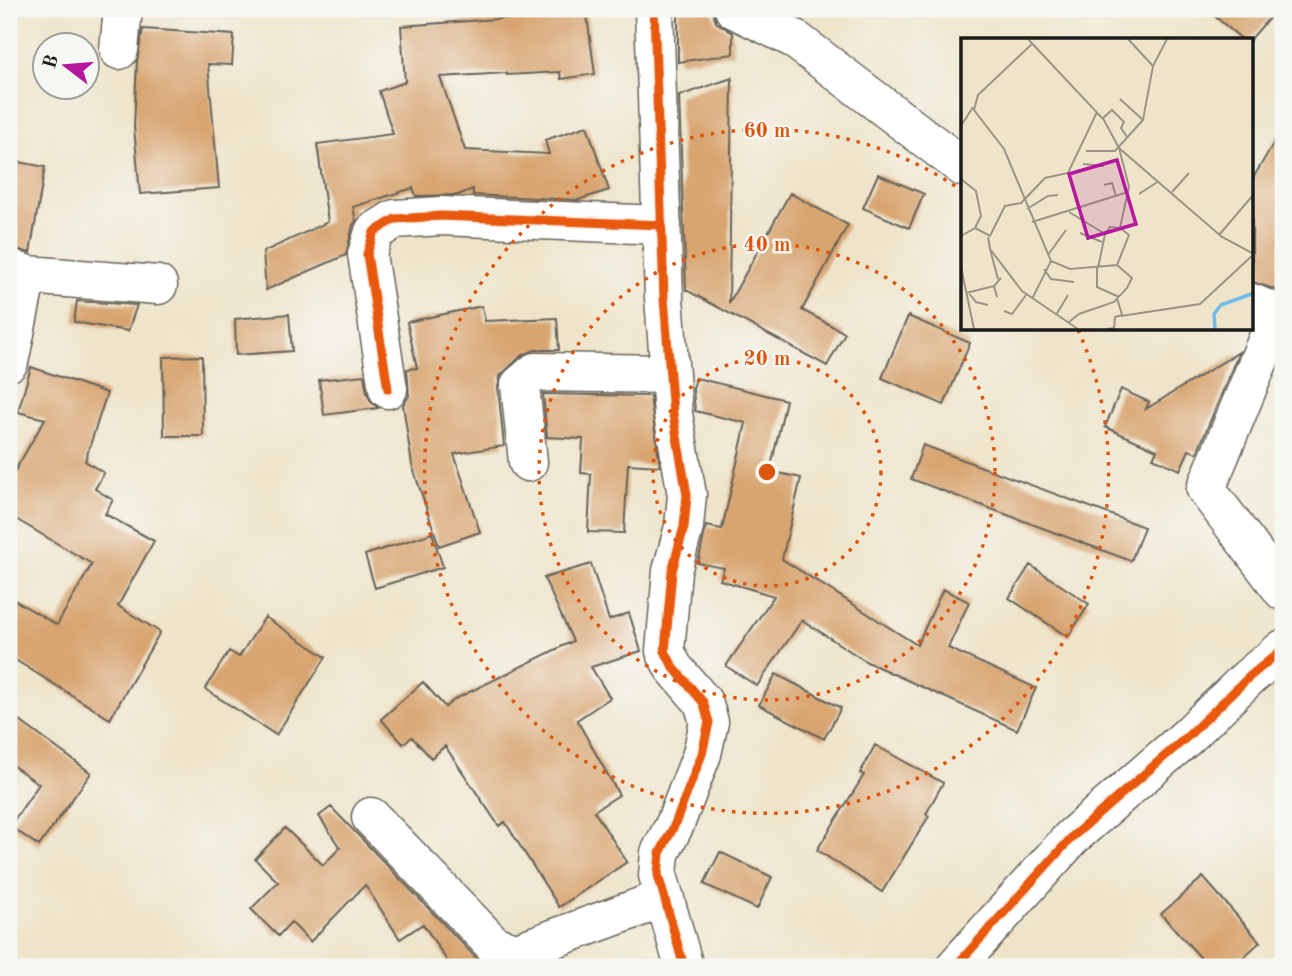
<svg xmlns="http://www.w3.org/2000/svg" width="1292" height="976" font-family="'Old Standard TT',serif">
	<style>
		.building { fill: #d8a571 }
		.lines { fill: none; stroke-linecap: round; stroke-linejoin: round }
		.street-casing { stroke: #666259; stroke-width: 41 }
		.street { stroke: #fff; stroke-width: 38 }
		.cycleway-casing { stroke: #f6f6f2; stroke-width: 13 }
		.cycleway { stroke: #e8590c; stroke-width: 9 }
		.ring { fill: none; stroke: #de560d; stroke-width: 3.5; stroke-dasharray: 3.5 7 }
		.inset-river { fill: none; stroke: #72bcea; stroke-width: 3.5 }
		.inset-road { fill: none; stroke: #9a9484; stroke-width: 2 }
		.view { fill: #b5179e; fill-opacity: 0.15; stroke: #b5179e; stroke-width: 3.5 }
		.inset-edge { fill: none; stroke: #1c1c1c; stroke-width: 3.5 }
		.centre { fill: #de560d; stroke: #f6f6f2; stroke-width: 3.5 }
		.ring-label { font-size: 21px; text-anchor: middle; font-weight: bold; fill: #de560d; stroke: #f6f6f2; stroke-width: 5; stroke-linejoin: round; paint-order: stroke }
	</style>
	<rect width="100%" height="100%" fill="#f6f6f2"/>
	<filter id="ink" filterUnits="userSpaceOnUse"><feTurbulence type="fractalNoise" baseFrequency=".0143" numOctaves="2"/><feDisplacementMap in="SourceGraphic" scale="14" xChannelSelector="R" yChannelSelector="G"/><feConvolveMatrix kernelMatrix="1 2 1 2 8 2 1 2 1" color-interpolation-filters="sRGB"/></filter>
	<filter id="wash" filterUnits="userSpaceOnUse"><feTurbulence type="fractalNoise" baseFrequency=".00686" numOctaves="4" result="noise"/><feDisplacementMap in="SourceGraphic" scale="28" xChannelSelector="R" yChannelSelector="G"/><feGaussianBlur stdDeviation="1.57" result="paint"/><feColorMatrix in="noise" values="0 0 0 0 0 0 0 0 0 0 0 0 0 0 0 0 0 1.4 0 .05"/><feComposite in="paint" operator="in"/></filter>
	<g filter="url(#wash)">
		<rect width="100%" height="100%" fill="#eee4ca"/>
		<g id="blocks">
			<!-- building -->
			<path class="building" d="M538,9h48l9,65 -34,5 -1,-7 -53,3v-2l-67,4 25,73 84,4 -4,-14 42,-14 22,64 -31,10 -105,-5v-6l-15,6 -42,1 -3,-8 -60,19 3,14 -3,4 -7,30 -80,35 -3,-38 65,-30 -11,-78 76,-10 -14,-43 26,-9 -4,-56 137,-10z
				M678,9h34l4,13 17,11v21l-55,8z
				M1206,9h71l-27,31h-7z
				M143,29l91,6 -2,30 -24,-1 11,124 -79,6 -6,-67 3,-66z
				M732,78l-3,225 61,-110 58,32 -46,85 43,23 -18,33 -141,-76 -7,-194z
				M1283,127v165l-31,-10v-102z
				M9,160l36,7 -15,86 -21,-6z
				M878,174l46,20 -15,34 -46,-20z
				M77,301l60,4 -9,26 -54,-9z
				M482,306l3,15 72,-3 2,32h-24l-13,5 -22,21 -2,11 6,59 -50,8 26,78 -41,14 -27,-81 -9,-60 6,-9 -2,-27 10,-1 -10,-46z
				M289,314l3,37 -56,4 -1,-36z
				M908,316l62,27 -26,62 -62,-27z
				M1239,352l-42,101 -8,-3 -9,20 -27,-12 4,-8 -52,-23 16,-38 28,13 -3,7z
				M202,356l1,80h-39l-1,-79z
				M31,367l76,26 -22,68 19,12 -9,16 18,11 -8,14 49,27 -36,65 42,26 -50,87 -101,-63v-59l48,28 35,-61 -83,-49v-34l36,-62 -27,-7z
				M364,375l3,18 4,9 7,6 -54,7 -5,-35z
				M696,378l90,22 -16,71 31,7 -19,81 135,86 26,-56 26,13 -21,46 88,40 -19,42 -150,-68 -65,-42 -45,66 -31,-20 48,-70 -54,-16 4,-12 -26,-5 8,-37 16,3 24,-106 -51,-12 -2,-22z
				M543,394l107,2 10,70 -32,-2 -4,69 -36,-1 3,-58 -10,-1 2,-34 -36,-2z
				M923,445l221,82 -13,34 -220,-82z
				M432,533l11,34 -68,21 -10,-33z
				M591,564l18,56 20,-7 12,38 -50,16 19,31 -33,22 42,75 -25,16 33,51 -68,45 -54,-85 -6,4 -54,-80 -14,12 -19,-21 -9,7 -22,-25 42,-37 22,25 10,-8 118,-58 -29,-63z
				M1030,565l59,39 -21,33 -59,-39z
				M265,617l61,40 -50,78 -71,-46 24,-38 10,6z
				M776,674l65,34 -17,31 -65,-34z
				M9,713l82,60 -52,73 -29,-20 29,-42 -30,-21z
				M875,745l68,38 -17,31 3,2 -47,76 -65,-42 47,-75 -4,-2z
				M331,807l148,154 11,6h-39l-28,-43 -23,15 -35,-54 -55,57 -19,-20 -13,14 -27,-27 27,-27 -23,-23 30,-31 38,37 17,-17 -21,-32z
				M720,852l52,25 -15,32 -53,-25z
				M1203,877l57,65 -27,25h-24l-48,-53z"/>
		</g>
	</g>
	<g filter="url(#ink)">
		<use href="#blocks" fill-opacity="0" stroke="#666259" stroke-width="2"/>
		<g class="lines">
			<!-- street casing -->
			<g class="street-casing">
				<path id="street" d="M654,9l10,289 9,116 14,81 -3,32 -12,44 -7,80 8,16 30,35 6,20 -7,32 -27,70 -15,29 -2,22 26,92
					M734,9l59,29 170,129
					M119,50l4,-41
					M9,268l18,7 131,10
					M1252,303l26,11 -72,175 77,102
					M9,362l18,-87
					M388,389l-21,-135 7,-22 21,-13 46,-3 221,9
					M528,462l-8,-77 15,-13 135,2
					M371,817l124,129 22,6 148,-54
					M955,967l117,-130 116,-101 61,-59 34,-28"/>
			</g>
			<!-- street -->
			<use href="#street" class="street"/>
			<!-- cycleway casing -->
			<g class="cycleway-casing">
				<path id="cycleway" d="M654,9l10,289 9,116 14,81 -3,32 -12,44 -7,80 8,16 30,35 6,20 -7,32 -27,70 -15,29 -2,22 26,92
					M388,389l-21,-135 7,-22 21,-13 46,-3 221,9
					M955,967l117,-130 116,-101 61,-59 34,-28"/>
			</g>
			<!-- cycleway -->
			<use href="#cycleway" class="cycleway"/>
		</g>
	</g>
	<!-- distance rings -->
	<g class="ring">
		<circle cx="767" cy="472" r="114"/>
		<circle cx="767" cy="472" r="228"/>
		<path d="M1078 330A342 342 0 1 1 961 190"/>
	</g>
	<!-- overview -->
	<g transform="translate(961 38)">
		<rect width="292" height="292" fill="#eee4ca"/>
		<path class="inset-river" d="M254,291l-1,-15 7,-9 33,-12"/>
		<path class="inset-road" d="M67,1l76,81 15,28 103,89 32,17 -54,50 -79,12M167,1l25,27M72,5l-55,52 -4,15 30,39 47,112 19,8 47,-4 12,-30 -9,-7M159,61l23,21M141,81l10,-9 12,12 -3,6 6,9M0,88l12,-19M125,113h29l28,-31 10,-54 14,-27M122,126l21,2M0,141l15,12 5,25 -6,12 -14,8M143,147l8,-2 4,13M211,154l17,-19M178,156l20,-13M66,171l21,-13 10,-1M108,174l36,22M71,184l96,-30M14,190l15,8 15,-30 16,-3 24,-25 23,-5 29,-61M119,195l22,9M258,197l35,-41M27,199l2,12 32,42 56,38M29,211l8,30M87,217l18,-25M0,229l13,62M136,230v19l22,10M137,230l7,-34 5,-7 10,1 9,-41 -10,-39M83,231l7,10 23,3M7,254l8,10 12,3M5,255l28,-7M36,259l-3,-11 7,-8M71,261l19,-38M43,273l8,3 14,-19M95,277l12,-20M108,284l10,-8 35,-12 13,-14 5,-10 -15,-13M146,291l7,-1 1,-11 7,-2 -5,-17"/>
		<path class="view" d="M156,122l19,64 -48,14 -19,-64z"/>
		<rect width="292" height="292" class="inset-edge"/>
	</g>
	<circle cx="767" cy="472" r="10" class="centre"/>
	<g class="ring-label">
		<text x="767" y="137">60 m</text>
		<text x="767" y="251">40 m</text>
		<text x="767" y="365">20 m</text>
	</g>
	<!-- margin -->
	<rect width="1292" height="976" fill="none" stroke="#f6f6f2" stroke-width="35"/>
	<!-- north arrow -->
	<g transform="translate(66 66) rotate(286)"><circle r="33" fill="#f6f6f2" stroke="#9f9f9c" stroke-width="2"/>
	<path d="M0-5L12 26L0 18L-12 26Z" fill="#b5179e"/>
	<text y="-10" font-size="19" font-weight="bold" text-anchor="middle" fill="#1c1c1c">B</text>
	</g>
</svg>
